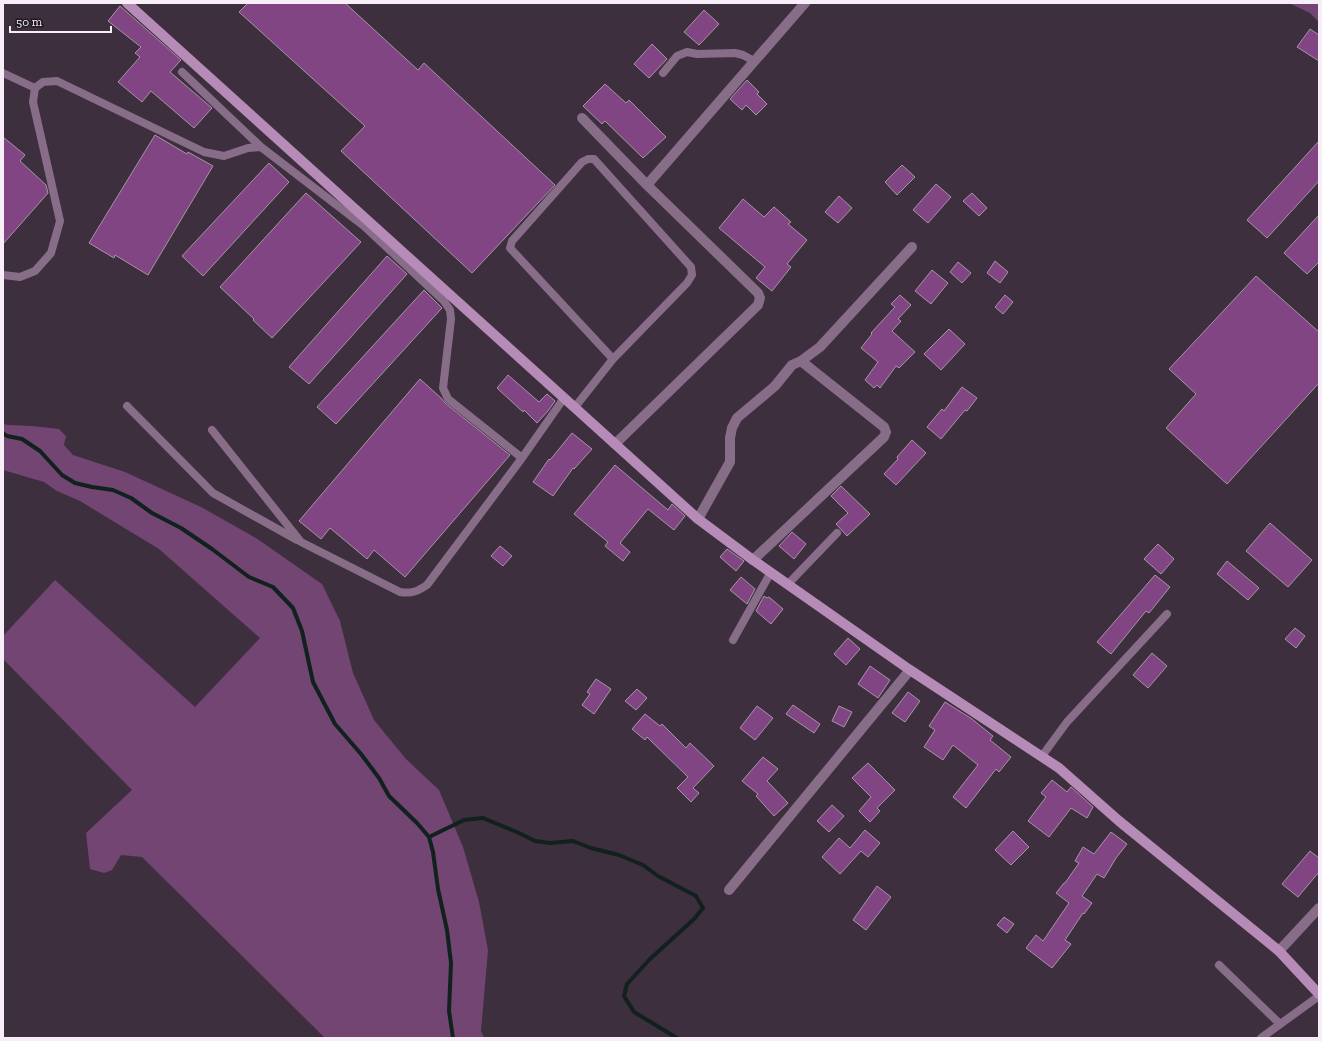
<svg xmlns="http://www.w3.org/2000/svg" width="1322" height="1041" font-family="'Zilla Slab',serif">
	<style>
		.green { fill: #724573 }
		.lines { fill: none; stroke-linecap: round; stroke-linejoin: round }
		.stream { stroke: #11211d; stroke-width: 4 }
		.building { fill: #804582; stroke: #a695a6 }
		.lane { stroke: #886d88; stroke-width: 8 }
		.street { stroke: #886d88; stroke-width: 10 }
		.secondary { stroke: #b78bb7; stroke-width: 10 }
	</style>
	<rect width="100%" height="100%" fill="#3e2f3e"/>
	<!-- green -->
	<path class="green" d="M1289,3h30v19l-9,-9z
		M3,424l5,1 24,1 27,3 7,7 -2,9 9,10 52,17 76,35 55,31 66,46 18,37 13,52 21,47 32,39 33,31 24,57 16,55 9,48 -7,81 3,7h-159l-183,-181 -21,-2 -9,15 -8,3 -14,-4 -4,-36 46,-43 -129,-131v-23l52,-56 140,127 65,-69 -101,-89 -79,-48 -23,-10 -13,-9 -41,-12z"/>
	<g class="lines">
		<!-- stream -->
		<path class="stream" d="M3,433l4,3 15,3 18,12 22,24 13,8 17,4 21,3 18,8 21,15 29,15 31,21 37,28 24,10 20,21 9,23 11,51 22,42 26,30 18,24 10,18 28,27 12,14 4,15 5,37 9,41 4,33 -2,48 4,27
			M429,837l35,-17 19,-2 36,15 16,8 15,2 23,-2 18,7 28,7 24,10 15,11 38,20 7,12 -9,11 -44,40 -23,25 -3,12 10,16 43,26"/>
	</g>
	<!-- building -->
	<path class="building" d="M248,3h97l73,67 6,-7 131,122 -83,88 -131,-122 24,-25 -126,-114z
		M120,6l61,54 -11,12 42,36 -18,20 -43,-37 -9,11 -24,-20 22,-25 -5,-4 6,-6 -33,-26z
		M704,10l15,14 -20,21 -15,-13z
		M1310,29l9,6v26l-22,-14z
		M652,44l15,15 -18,19 -15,-14z
		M747,80l12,12 -2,2 10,10 -11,11 -10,-10 -4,5 -12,-11z
		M605,84l21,19 3,-3 37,37 -23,21 -38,-37 -3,3 -19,-18z
		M155,135l32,19 1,-2 25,14 -65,109 -33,-20 -1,3 -25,-15z
		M3,137l22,18 -5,6 26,24 2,8 -45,51z
		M1319,141v40l-52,57 -20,-18z
		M269,163l20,19 -86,94 -21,-20z
		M902,165l13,12 -18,18 -12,-13z
		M936,184l15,13 -23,26 -15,-13z
		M306,193l55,49 -89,96 -19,-18 1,-1 -34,-32z
		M972,193l15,15 -8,8 -16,-15z
		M839,196l13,12 -14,15 -13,-11z
		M743,199l21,18 10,-10 17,15 -3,2 19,16 -20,24 4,3 -19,24 -16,-13 9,-11 -46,-39z
		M1319,215v47l-12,12 -23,-21z
		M387,256l20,18 -98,110 -20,-17z
		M995,261l13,11 -8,11 -13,-10z
		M958,262l13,11 -9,10 -12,-11z
		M932,270l16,13 -17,21 -16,-13z
		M1256,276l63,56v51l-92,101 -61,-56 30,-34 -27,-25z
		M424,290l18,18 -106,116 -19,-17z
		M900,295l11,10 -13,14 3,2 -9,10 23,21 -16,16 -3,-2 -16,22 -3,-3 -3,3 -9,-8 13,-18 -17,-14 11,-14 -1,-1 24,-26 -4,-3z
		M1005,295l8,7 -10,12 -8,-7z
		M949,329l16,15 -24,26 -17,-16z
		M508,375l31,27 8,-8 8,7 -7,10 -11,12 -13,-13 -1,2 -26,-24z
		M420,379l21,19 4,5 65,52 -105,122 -31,-27 -7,9 -37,-31 -9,11 -22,-18z
		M962,387l15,11 -10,13 -2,-1 -24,29 -14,-12 15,-18 2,2z
		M572,433l20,16 -18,20 -1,-1 -20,28 -20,-14 16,-23 1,1z
		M912,440l14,13 -30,32 -12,-11 14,-15 -1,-2z
		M615,465l53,45 4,-6 13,12 -11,14 -26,-21 -28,34 10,9 -7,9 -18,-15 3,-4 -34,-28z
		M841,486l29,28 -23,22 -11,-12 12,-11 -17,-17z
		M1270,523l42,37 -24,27 -42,-36z
		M792,532l14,12 -12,15 -15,-13z
		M1158,544l16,15 -13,15 -17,-15z
		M500,546l12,10 -9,10 -12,-10z
		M727,549l17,12 -8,10 -16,-14z
		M1227,561l32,27 -11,12 -31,-26z
		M1155,575l15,12 -21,26 -3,-2 -35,43 -14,-12z
		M741,577l14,12 -8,15 -17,-14z
		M764,596l3,2 2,-1 14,12 -12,15 -15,-13z
		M1295,628l10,8 -9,12 -11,-9z
		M848,638l12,11 -14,16 -12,-11z
		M1152,653l15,13 -19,22 -15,-13z
		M870,666l20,14 -12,18 -20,-14z
		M596,679l15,10 -17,25 -12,-9 8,-11 -3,-2z
		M637,689l10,9 -11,12 -11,-9z
		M908,692l12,9 -15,21 -13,-9z
		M945,702l27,17 21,17 -3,4 21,17 -12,15 -3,-3 -30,39 -13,-11 25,-32 -25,-20 -10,15 -19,-13 11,-17 -6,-4z
		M793,705l27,19 -6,9 -28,-19z
		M757,706l16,12 -18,22 -15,-12z
		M839,706l13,6 -8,15 -12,-6z
		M645,714l15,12 2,-2 24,24 4,-5 24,23 -21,22 6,5 -8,9 -14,-14 11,-11 -41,-40 -2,3 -13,-11z
		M763,757l15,12 -11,12 21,22 -14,13 -18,-20 2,-2 -16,-13z
		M868,763l27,27 -18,18 3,3 -10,11 -11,-11 12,-14 -19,-19z
		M1052,780l15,12 4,-5 22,20 -6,11 -16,-10 -22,29 -21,-16 18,-24 -5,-4z
		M832,805l12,11 -15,16 -12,-11z
		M865,830l15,13 -12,14 -7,-6 -21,23 -18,-17 17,-19 11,10z
		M1013,831l16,16 -18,18 -16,-15z
		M1111,832l16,12 -11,14 -12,20 -7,-4 -15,22 10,7 -8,11 -1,-1 -18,27 6,4 -19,24 -26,-20 10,-13 7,6 26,-38 -13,-10 8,-10h1l14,-20 -4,-2 8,-14 11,7z
		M1310,851l9,7v14l-21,25 -16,-13z
		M877,886l14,11 -25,33 -13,-10z
		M1004,917l10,7 -7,9 -10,-8z"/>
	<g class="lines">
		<!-- lane -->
		<path class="lane" d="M182,72l79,75
			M3,73l32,15
			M663,73l14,-17 10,-4 10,2 38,-1 8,2 11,6
			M3,275l17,2 15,-6 16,-18 9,-32 -27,-119 2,-14 8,-6 14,-1 147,71 20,4 24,-8 13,-1 103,79 80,75 6,9 1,9 -8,69 5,11 74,59
			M127,406l86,87 84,47
			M575,407l38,-48 74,-76 5,-8 -1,-8 -97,-108h-6l-6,3 -70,79 -2,7 103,111
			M212,430l89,112 99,50c12,2 18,-1 27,-7l95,-127 42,-60
			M788,584l49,-51
			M733,640l38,-68
			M1042,756l25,-34 100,-108
			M1219,965l61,59
			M1261,1038l58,-42"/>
		<!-- street -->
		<path class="street" d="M582,118l65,67
			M615,444l143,-139 2,-7 -2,-5 -111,-108 158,-182
			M698,519l32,-57v-24l2,-10 5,-10 38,-32 17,-21 9,-4 19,-14 92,-100
			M753,560l131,-123 2,-5 -2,-5 -83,-66
			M729,890l181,-220
			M1279,951l40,-43"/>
		<!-- secondary -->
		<path class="secondary" d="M127,3l571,516 55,41 157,110 149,98 60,53 160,130 40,43"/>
	</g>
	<!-- border -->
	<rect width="1322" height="1041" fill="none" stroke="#f7eef7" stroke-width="8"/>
	<!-- scale -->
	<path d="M10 26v6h101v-6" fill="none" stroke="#f7eef7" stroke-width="2"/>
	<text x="16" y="26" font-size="12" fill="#f7eef7" stroke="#201a20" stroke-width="3" paint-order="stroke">50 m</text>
</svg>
